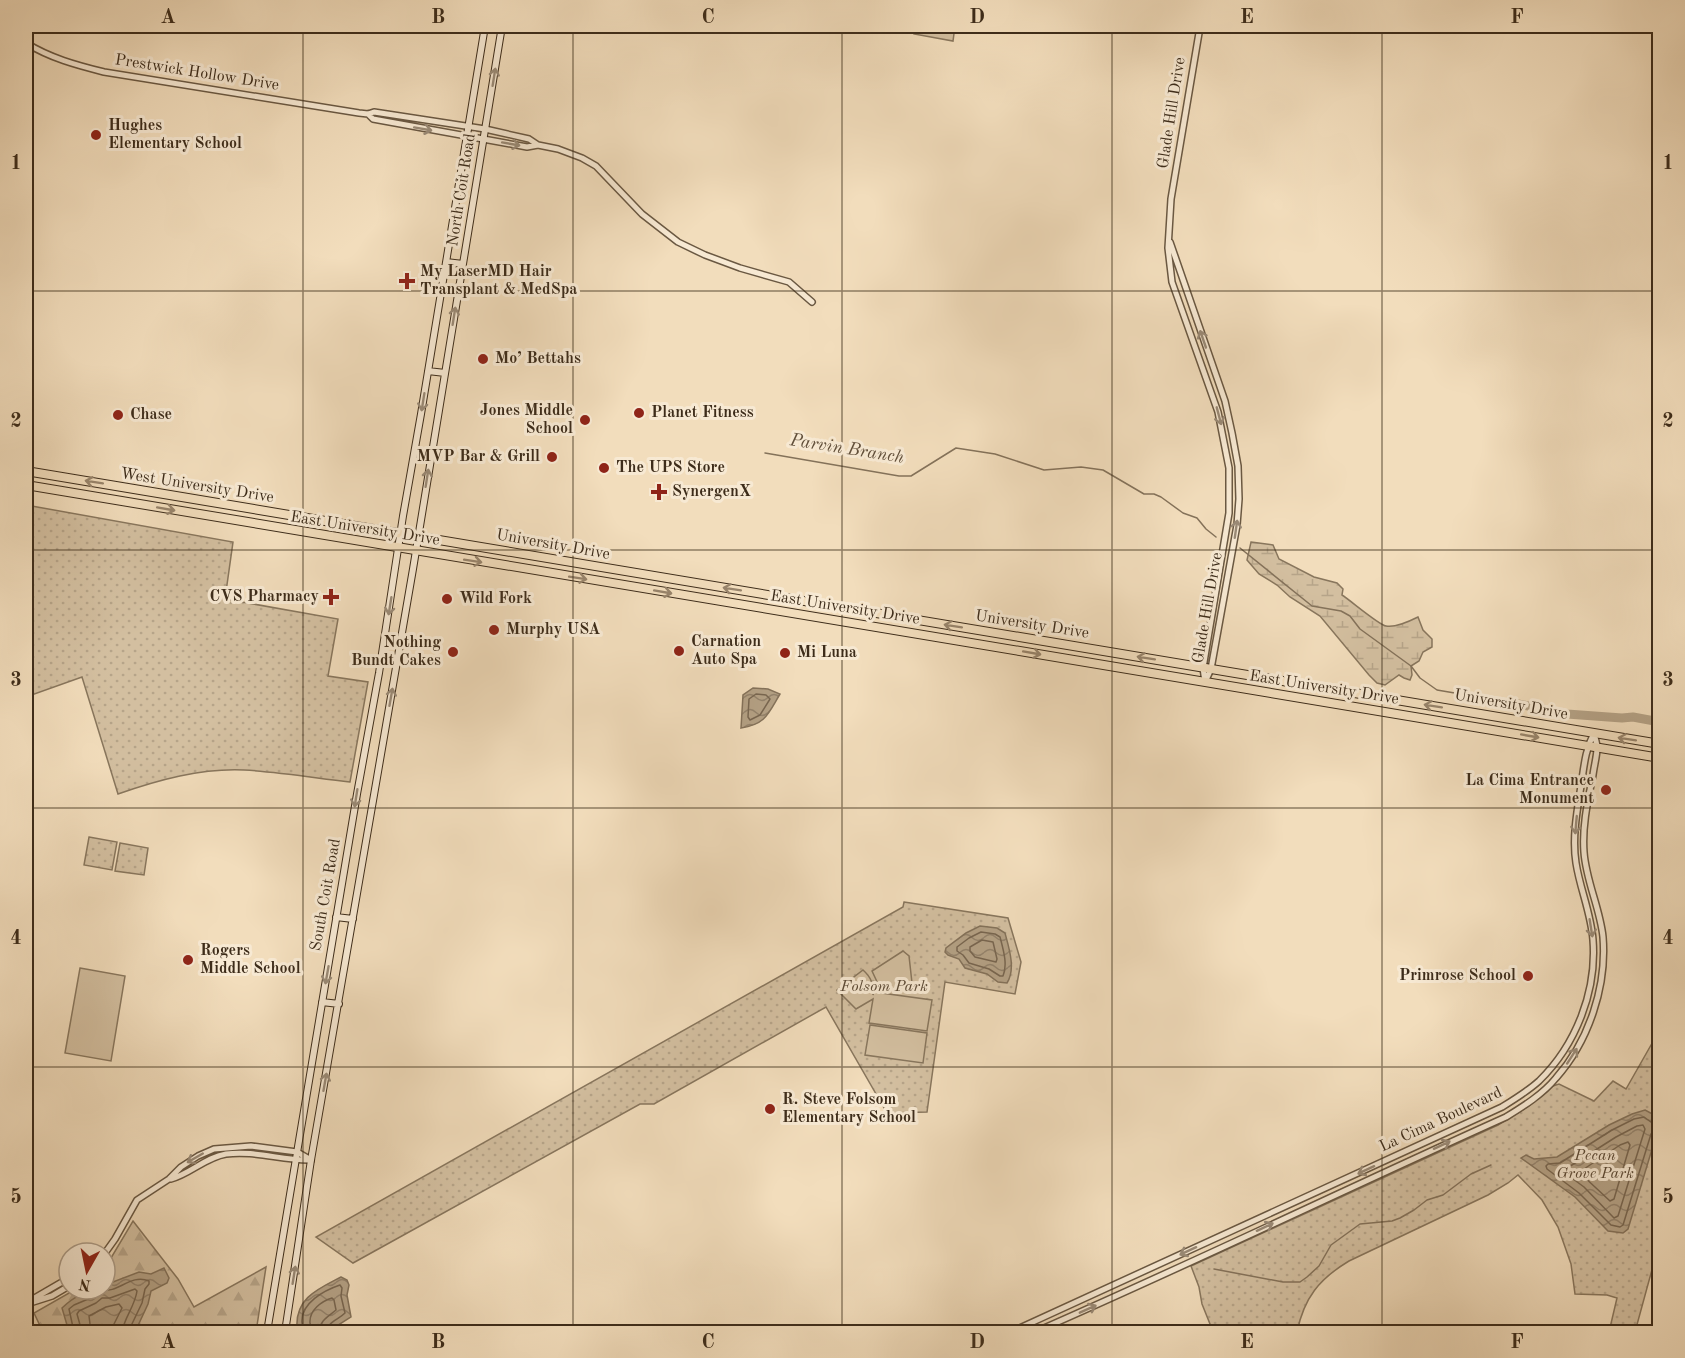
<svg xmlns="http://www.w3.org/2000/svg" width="1685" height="1358" font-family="'Old Standard TT',serif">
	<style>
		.grass { fill: url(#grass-dots); stroke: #88765d; stroke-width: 1.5 }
		.forest { fill: url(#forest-firs); stroke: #88765d; stroke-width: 1.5 }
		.wetland { fill: url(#wetland-marsh); stroke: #88765d; stroke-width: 1.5 }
		.garden { fill: #d3bfa0; stroke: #88765d; stroke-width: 1.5 }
		.water { fill: url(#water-waves); stroke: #84725a; stroke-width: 1.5 }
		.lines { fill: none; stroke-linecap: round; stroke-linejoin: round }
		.shore { stroke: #786650; stroke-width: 1.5 }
		.stream { stroke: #84725a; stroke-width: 1.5 }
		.river { stroke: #b4a185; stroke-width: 9 }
		.tertiary-casing { stroke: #6a5842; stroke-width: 8 }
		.secondary-casing { stroke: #3d2c1a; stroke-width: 8 }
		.trunk-casing { stroke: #3d2c1a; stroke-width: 10 }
		.tertiary { stroke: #f7e9d3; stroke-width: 5 }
		.secondary { stroke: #f7e9d3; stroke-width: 6 }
		.trunk { stroke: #f2ddbc; stroke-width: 8 }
		.oneway { stroke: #9a8a76 }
		.oneway2 { stroke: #98846b }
		.grid { fill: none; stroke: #3d2c1a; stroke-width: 1.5; stroke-opacity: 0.55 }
		.poi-dot { fill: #8f2418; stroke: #f7e9d3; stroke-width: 2 }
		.labels { text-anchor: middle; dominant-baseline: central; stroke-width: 6; stroke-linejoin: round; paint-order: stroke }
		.street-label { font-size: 16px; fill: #3d2c1a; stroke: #f7e9d3 }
		.poi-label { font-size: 16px; font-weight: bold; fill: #3d2c1a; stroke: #f7e9d3; text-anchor: start }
		.park-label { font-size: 16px; font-style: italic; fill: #5b4935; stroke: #f7e9d3 }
		.water-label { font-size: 18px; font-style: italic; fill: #614f3a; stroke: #f7e9d3 }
		.neatline { fill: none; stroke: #3d2c1a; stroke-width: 2 }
		.grid-label { font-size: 20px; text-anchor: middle; font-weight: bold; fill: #3d2c1a }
	</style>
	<defs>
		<pattern id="grass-dots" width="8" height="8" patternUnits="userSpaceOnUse" patternTransform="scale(1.5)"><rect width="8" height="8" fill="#d3bfa0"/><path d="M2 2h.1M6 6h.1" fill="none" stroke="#b6a489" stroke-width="1.8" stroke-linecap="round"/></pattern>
		<pattern id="forest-firs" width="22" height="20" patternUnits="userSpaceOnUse" patternTransform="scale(1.5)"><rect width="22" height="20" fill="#d3bfa0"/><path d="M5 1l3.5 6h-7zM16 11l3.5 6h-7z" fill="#b6a489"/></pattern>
		<pattern id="wetland-marsh" width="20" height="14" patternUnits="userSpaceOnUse" patternTransform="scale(1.5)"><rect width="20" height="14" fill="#d3bfa0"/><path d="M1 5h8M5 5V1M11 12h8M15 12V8" fill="none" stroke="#b6a489"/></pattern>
		<pattern id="water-waves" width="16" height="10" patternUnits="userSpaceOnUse" patternTransform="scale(1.5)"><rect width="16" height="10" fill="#b4a185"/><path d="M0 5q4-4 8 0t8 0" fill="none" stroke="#94836c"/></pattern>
	</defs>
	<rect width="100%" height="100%" fill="#f2ddbc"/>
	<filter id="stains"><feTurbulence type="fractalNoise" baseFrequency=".00333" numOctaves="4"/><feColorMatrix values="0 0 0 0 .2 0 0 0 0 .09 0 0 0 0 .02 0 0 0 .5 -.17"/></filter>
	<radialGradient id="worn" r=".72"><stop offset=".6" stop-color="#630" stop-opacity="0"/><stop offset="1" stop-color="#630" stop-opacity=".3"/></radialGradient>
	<!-- grass -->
	<path class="grass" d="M26,505l207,37 -8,57 113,20 -10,57 40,6 -18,100c-35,-4 -70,-10 -106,-12 -43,-2 -86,10 -126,24l-36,-117 -56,20z
		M89,837l28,5 -5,28 -28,-5z
		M120,843l28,5 -4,27 -29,-4z
		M904,902l104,16 13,44 -6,32 -70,-12 -18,130 -40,1 -61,-106 -172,97h-14l-287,159 -37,-26 587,-330z
		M1659,1031v213l-24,88h-26l8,-34 -10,-3 -32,-1 -4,-30 -13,-37 -16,-27 -24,-25 -10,8 -20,12 -139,66c-30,18 -45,37 -52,71h-86l-1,-8 -8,-20 -3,-17 -8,-21 307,-141 31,-19 24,-20 6,-2 35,17 19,-20 13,8z"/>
	<!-- forest -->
	<path class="forest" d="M133,1221l45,58 16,28 72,-40 -10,65h-213l-9,-19 42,-24h29v-21z"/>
	<!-- wetland -->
	<path class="wetland" d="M1251,542l22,3 6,14 35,18 23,6 6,6 -1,6c8,5 37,30 44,31 9,2 24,-5 32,-9l5,13 9,9v8l-9,5 -4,9 -8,5 1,9 -2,5 -6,-2 -5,-3 -14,10 -8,-2 -8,-8 -49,-59 -30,-19 -13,-12 -18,-11 -12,-14z"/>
	<!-- garden -->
	<path class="garden" d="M916,26h39l-2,15 -39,-7z
		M903,951l6,5 3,27 -16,8 -17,-5 -7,-15z
		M80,968l45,8 -14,85 -46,-8z
		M863,970c9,8 10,14 10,25l1,-3 58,8 -5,31 -58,-8 4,-24 -17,10 -19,-19z
		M870,1025l57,8 -4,30 -58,-8z"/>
	<!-- water -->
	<path class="water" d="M753,688l15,1 12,5c-12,20 -14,30 -39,34l2,-33z
		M980,926l17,2 8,5c4,15 11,36 2,50l-9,-1 -11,-8 -22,-6 -6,-9 -11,-4 -3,-3 1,-4 20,-15z
		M1645,1110c7,3 13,8 14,16l-31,103 -5,4 -15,-2 -33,-34 -54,-39 5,-3 8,4 23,-2 52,-32 23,-11z
		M164,1268l5,10 -2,5 -16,8 -3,13 -13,28h-66l-7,-24c11,-11 27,-19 43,-19v-4l34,-13 12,2z
		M341,1277l6,3 2,5 -2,10 4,22 -16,10 -4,5h-30l-4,-4c-2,-30 21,-39 44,-51z"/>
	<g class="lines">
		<!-- shore -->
		<path class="shore" d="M756,694l10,1 4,4 -10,16 -10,5 -2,-3 1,-18z
			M981,932l14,2 5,3c3,12 8,27 3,39h-3l-11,-7 -20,-6 -6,-8 -6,-4v-4l12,-9z
			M982,940l11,2 4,17 -1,3 -21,-5 -5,-6v-4z
			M1644,1117l11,8 1,3 -5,6 -28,91 -3,2 -9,-2 -32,-32 -32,-24 -1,-3 2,-2 12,-1 52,-33 22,-11z
			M1643,1125l2,4 -27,87 -4,2 -30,-31 -19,-14 -1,-3 52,-33 21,-11z
			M1628,1142l2,3 -16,54 -4,2 -29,-27v-3l39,-26z
			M102,1289c15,6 28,-16 47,-8v3l-4,5 -3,14 -12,25v4
			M74,1332l-5,-23 5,-4 19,-8 4,-8
			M82,1332l-5,-18 2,-3 17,-8 6,-5h8l25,-9 2,2c-2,15 -13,27 -15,41
			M91,1332l-2,-16 17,-9 13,-3 3,4 -8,16 -1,8
			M305,1332c-1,-3 -2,-5 -3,-9 -2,-20 23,-33 38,-38l2,3 -1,8 4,17c-7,7 -18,9 -18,19
			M312,1332c0,-3 -1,-6 -2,-9 -1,-13 12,-22 22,-25l2,2 2,10c-8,7 -16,10 -17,22"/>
		<!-- stream -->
		<path class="stream" d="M765,453l134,23h12l45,-28 39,6 49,16 37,-3 22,3 41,24h10l7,3 22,16 14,5 9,11 10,8
			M1240,548l72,58 29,5 9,5 10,13 51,37 9,12 17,12 47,8
			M1656,1118l4,-4
			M1214,1269l69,13h17l7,-5 12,-11 12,-21 29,-21 32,-3 8,-3 14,-8 13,-10 16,-5 28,-21 20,-9"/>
		<!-- river -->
		<path class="river" d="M1509,702l58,12 55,4 11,-1 27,5"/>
		<!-- tertiary casing -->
		<g class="tertiary-casing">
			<path id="tertiary" d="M1200,27l-29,172 -3,49 4,34 46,130 11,56v45l-26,155 2,14
				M26,43c24,15 50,22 78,29l255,41 9,1 6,-2 111,17 44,10 9,6
				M368,114l5,5 154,28 11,-2 20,4 24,9 14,8 46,48 36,28 27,13 35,13 49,14 23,20
				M1170,242l55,159 7,32 6,33 1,33 -2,26 -26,144 -6,13
				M171,1179c19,-5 35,-22 55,-25 29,-4 57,7 85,6
				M105,1253l10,-14 22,-39 32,-21 12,-12 17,-11 16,-7 37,-3 46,6 14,8
				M26,1303l43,-25
				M30,1303l22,-7 17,-10
				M1011,1332l491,-225c13,-8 26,-16 37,-26 37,-36 58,-90 54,-141 -2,-27 -13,-51 -17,-77 -4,-25 1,-52 5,-77 3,-19 4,-36 13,-53
				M1035,1332c158,-69 313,-144 471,-215 18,-11 37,-23 50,-39 33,-37 51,-92 47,-141 -3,-29 -17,-56 -19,-85 -2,-26 4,-52 9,-77 1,-9 4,-19 4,-27 0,-5 -2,-10 -3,-14"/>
		</g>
		<!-- secondary casing -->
		<g class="secondary-casing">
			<path id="secondary" d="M446,262l17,2
				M428,371l17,2
				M336,917l17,2
				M322,1002l17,2
				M267,1332l90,-538 22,-121 24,-157 18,-102 64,-388
				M285,1332l26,-172 102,-591 89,-543"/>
		</g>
		<!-- trunk casing -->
		<g class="trunk-casing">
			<path id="trunk" d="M26,471l1634,273
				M26,485l1634,273"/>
		</g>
		<!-- tertiary -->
		<use href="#tertiary" class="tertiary"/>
		<!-- secondary -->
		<use href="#secondary" class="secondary"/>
		<!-- trunk -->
		<use href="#trunk" class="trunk"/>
	</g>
	<!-- one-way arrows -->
	<defs><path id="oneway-shaft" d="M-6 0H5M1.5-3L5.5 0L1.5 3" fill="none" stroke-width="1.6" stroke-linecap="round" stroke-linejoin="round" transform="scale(1.5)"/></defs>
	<g class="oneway">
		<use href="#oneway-shaft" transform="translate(494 77) rotate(-81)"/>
		<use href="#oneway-shaft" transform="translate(423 129) rotate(10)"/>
		<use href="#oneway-shaft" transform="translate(511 144) rotate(10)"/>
		<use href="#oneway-shaft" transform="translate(454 316) rotate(-81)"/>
		<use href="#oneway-shaft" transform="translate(1203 339) rotate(-109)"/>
		<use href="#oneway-shaft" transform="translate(423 402) rotate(99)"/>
		<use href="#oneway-shaft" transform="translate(1219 416) rotate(75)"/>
		<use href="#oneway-shaft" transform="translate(427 478) rotate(-81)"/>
		<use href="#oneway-shaft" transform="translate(1236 529) rotate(-82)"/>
		<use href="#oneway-shaft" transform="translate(390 606) rotate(99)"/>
		<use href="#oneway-shaft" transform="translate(391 697) rotate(-80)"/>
		<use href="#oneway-shaft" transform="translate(356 798) rotate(99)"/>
		<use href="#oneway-shaft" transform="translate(1576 825) rotate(95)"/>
		<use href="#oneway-shaft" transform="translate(1591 928) rotate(81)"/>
		<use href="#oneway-shaft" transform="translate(327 975) rotate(100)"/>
		<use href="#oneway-shaft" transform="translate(1572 1056) rotate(-57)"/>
		<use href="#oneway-shaft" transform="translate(325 1082) rotate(-80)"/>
		<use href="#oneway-shaft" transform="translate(1442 1145) rotate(-25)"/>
		<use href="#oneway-shaft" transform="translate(195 1158) rotate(150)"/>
		<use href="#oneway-shaft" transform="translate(1366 1170) rotate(155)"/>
		<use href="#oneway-shaft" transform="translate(1265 1227) rotate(-25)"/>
		<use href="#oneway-shaft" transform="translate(1188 1251) rotate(155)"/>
		<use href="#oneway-shaft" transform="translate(294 1275) rotate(-81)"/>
		<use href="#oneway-shaft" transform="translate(1088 1309) rotate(-24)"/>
	</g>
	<g class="oneway2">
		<use href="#oneway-shaft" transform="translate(94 482) rotate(-171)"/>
		<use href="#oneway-shaft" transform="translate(166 509) rotate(10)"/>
		<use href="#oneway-shaft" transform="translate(473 561) rotate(9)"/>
		<use href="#oneway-shaft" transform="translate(578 578) rotate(9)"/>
		<use href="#oneway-shaft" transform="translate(732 589) rotate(-171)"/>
		<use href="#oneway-shaft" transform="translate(663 592) rotate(10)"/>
		<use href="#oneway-shaft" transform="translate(953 626) rotate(-171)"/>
		<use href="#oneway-shaft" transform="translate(1032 653) rotate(10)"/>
		<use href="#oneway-shaft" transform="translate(1146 658) rotate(-171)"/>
		<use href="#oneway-shaft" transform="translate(1433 706) rotate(-171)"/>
		<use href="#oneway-shaft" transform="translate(1530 736) rotate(10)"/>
		<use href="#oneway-shaft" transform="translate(1627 739) rotate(-171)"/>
	</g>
	<!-- grid -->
	<path class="grid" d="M303,26v1306M573,26v1306M842,26v1306M1112,26v1306M1382,26v1306M26,291h1634M26,550h1634M26,808h1634M26,1067h1634"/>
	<!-- markers -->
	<g class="poi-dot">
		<circle cx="96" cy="135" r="6"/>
		<path d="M404 272h6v6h6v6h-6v6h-6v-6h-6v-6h6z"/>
		<circle cx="483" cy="359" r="6"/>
		<circle cx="639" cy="413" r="6"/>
		<circle cx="118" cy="415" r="6"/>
		<circle cx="585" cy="420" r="6"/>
		<circle cx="552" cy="457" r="6"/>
		<circle cx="604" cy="468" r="6"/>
		<path d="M656 483h6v6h6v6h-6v6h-6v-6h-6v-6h6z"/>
		<path d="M328 588h6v6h6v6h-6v6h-6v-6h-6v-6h6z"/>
		<circle cx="447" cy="599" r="6"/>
		<circle cx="494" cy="630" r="6"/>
		<circle cx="679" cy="651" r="6"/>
		<circle cx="453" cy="652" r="6"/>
		<circle cx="785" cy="653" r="6"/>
		<circle cx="1606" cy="790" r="6"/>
		<circle cx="188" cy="960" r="6"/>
		<circle cx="1528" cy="976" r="6"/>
		<circle cx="770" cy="1109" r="6"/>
	</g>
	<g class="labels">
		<!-- street labels -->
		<g class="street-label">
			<text transform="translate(197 73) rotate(9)">Prestwick Hollow Drive</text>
			<text transform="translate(1172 113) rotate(-81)">Glade Hill Drive</text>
			<text transform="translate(462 190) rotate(-81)">North Coit Road</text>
			<text transform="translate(197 486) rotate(9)">West University Drive</text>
			<text transform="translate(365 529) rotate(9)">East University Drive</text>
			<text transform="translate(553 545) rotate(10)">University Drive</text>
			<text transform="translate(845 608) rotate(9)">East University Drive</text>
			<text transform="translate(1208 608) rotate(-80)">Glade Hill Drive</text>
			<text transform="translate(1032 625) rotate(9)">University Drive</text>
			<text transform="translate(1324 688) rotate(9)">East University Drive</text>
			<text transform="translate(1511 705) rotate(10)">University Drive</text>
			<text transform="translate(326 895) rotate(-80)">South Coit Road</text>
			<text transform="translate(1441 1120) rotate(-25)">La Cima Boulevard</text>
		</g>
		<!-- poi labels -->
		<g class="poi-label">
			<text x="108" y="126">Hughes<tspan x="108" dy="18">Elementary School</tspan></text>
			<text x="420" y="272">My LaserMD Hair<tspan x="420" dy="18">Transplant &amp; MedSpa</tspan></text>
			<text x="495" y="359">Mo’ Bettahs</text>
			<text x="573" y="411" text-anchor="end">Jones Middle<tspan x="573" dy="18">School</tspan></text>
			<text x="651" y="413">Planet Fitness</text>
			<text x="130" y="415">Chase</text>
			<text x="540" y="457" text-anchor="end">MVP Bar &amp; Grill</text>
			<text x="616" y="468">The UPS Store</text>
			<text x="672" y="492">SynergenX</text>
			<text x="319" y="597" text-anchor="end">CVS Pharmacy</text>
			<text x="459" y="599">Wild Fork</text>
			<text x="506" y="630">Murphy USA</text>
			<text x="691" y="642">Carnation<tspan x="691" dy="18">Auto Spa</tspan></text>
			<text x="441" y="643" text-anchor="end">Nothing<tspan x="441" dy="18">Bundt Cakes</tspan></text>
			<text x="797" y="653">Mi Luna</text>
			<text x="1594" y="781" text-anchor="end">La Cima Entrance<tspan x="1594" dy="18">Monument</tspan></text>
			<text x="200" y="951">Rogers<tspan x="200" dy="18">Middle School</tspan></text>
			<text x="1516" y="976" text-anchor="end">Primrose School</text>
			<text x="782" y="1100">R. Steve Folsom<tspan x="782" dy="18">Elementary School</tspan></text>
		</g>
		<!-- park labels -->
		<g class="park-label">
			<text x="884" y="987">Folsom Park</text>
			<text x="1595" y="1156">Pecan<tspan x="1595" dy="18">Grove Park</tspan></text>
		</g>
		<!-- water labels -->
		<g class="water-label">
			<text transform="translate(847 449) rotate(9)">Parvin Branch</text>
		</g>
	</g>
	<!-- margin -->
	<rect width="1685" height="1358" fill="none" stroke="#f2ddbc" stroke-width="66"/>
	<!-- north arrow -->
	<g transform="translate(87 1271) rotate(189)"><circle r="28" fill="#f7e9d3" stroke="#ad9d89" stroke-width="1.5"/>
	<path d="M0-4.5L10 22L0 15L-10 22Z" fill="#8f2418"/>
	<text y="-9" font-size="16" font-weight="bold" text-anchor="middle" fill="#3d2c1a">N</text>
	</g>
	<rect x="33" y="33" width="1619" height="1292" class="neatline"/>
	<g class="grid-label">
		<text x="168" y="23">A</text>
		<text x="438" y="23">B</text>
		<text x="708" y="23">C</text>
		<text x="977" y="23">D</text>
		<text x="1247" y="23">E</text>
		<text x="1517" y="23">F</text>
		<text x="16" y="169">1</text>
		<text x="1668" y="169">1</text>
		<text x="16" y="427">2</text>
		<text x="1668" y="427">2</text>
		<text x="16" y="686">3</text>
		<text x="1668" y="686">3</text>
		<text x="16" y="944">4</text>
		<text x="1668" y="944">4</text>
		<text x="16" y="1203">5</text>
		<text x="1668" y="1203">5</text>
		<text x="168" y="1348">A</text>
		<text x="438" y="1348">B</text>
		<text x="708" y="1348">C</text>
		<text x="977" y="1348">D</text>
		<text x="1247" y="1348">E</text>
		<text x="1517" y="1348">F</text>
	</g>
	<rect width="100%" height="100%" filter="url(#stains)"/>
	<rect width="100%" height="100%" fill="url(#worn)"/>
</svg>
